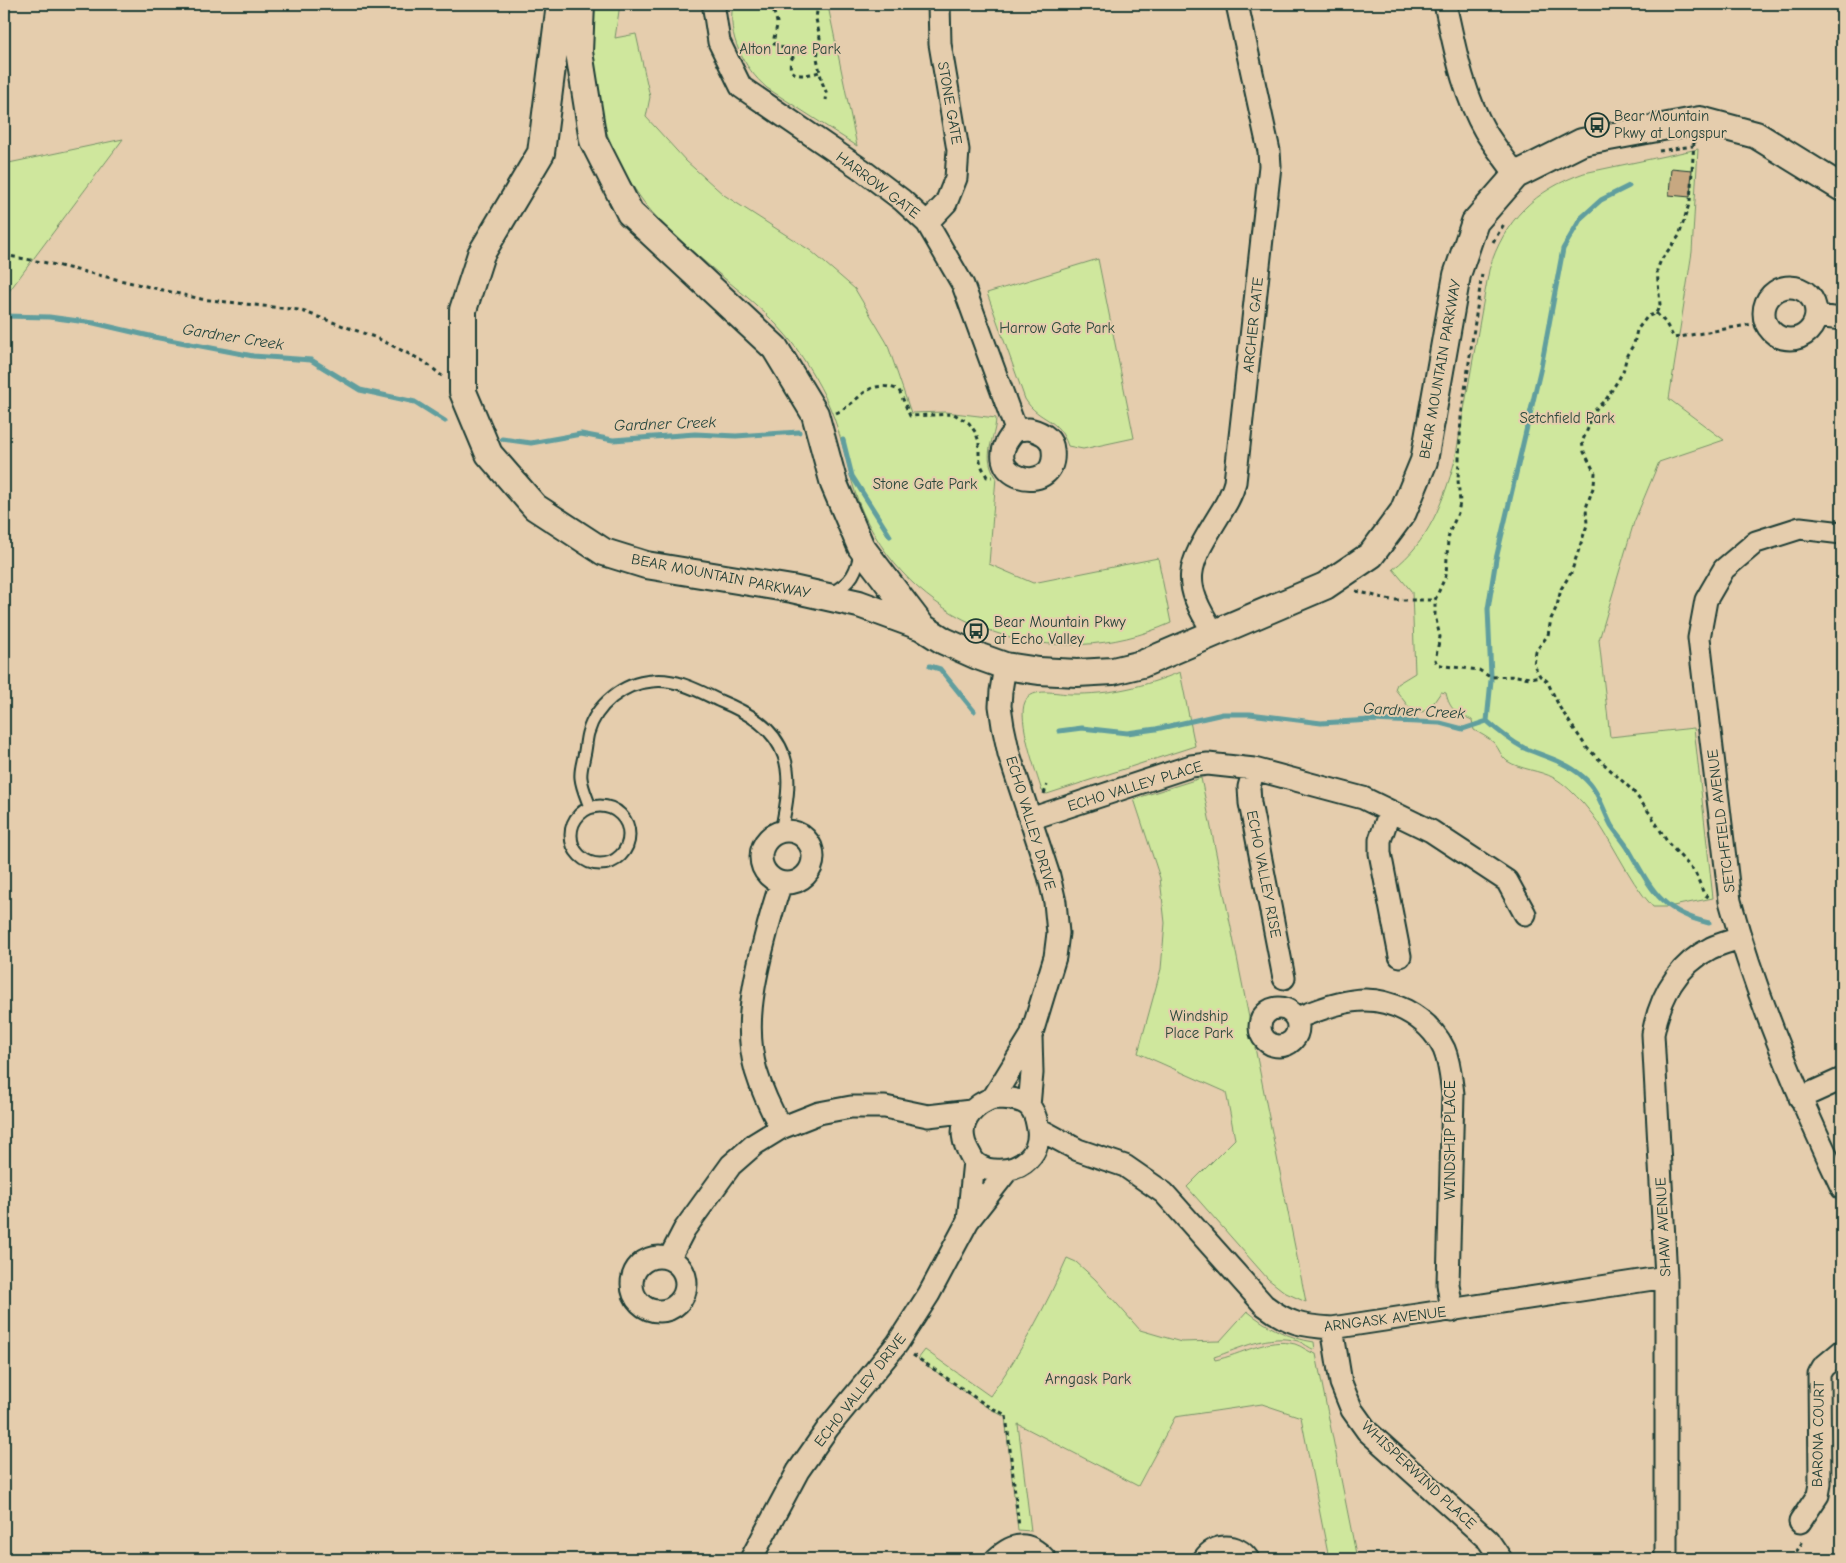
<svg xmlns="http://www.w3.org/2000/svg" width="1846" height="1563" font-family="'Comic Neue',sans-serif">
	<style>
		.green { fill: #cfe79d; stroke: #779268 }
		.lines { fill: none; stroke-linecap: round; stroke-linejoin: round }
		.stream { stroke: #609e9e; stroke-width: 5 }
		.building { fill: #c7a881; stroke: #1f3d34 }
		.service-casing { stroke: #1f3d34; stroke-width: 15 }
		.minor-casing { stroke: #1f3d34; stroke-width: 25 }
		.tertiary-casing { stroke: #1f3d34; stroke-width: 30 }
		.path { stroke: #1f3d34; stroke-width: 3; stroke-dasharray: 4 4; stroke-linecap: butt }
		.service { stroke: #e5cdad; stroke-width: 11 }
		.minor { stroke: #e5cdad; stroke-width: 21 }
		.tertiary { stroke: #e5cdad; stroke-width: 26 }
		.labels { text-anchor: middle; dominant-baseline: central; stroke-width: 4; stroke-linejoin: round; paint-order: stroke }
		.park-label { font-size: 15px; fill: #284639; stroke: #e5cdad }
		.street-label { font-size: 15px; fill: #1f3d34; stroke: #e5cdad }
		.poi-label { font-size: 15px; fill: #1f3d34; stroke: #e5cdad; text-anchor: start }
		.water-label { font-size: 16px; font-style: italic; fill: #24453d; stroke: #e5cdad }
	</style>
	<rect width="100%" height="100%" fill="#e5cdad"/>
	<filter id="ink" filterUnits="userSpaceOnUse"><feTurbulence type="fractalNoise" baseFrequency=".02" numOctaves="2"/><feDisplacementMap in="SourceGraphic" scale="10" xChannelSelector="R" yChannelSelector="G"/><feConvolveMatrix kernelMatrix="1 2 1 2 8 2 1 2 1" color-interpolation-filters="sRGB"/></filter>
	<g filter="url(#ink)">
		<!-- green -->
		<path class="green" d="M595,4h25l-5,34 21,-4 14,63 -4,20 40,44 38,34 87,56 44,38 32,54 24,70 34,-1 51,6c-1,23 -15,36 0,59l-7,87 44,19 125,-25 13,65c-117,52 -253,9 -308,-110 -12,-27 -16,-55 -25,-83 -9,-30 -24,-56 -42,-82 -24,-34 -60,-59 -91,-86 -21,-18 -42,-36 -59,-57 -36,-47 -57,-109 -54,-168 0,-11 2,-22 3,-33z
			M733,4h103l-8,2 29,140 -90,-58c-24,-21 -40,-52 -34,-84z
			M123,139l-119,159v-134z
			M1698,149l-6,103 -23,147 55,41 -65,22 -25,60 -35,118 11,97 84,-9 19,170 -45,9h-15c-28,-30 -42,-73 -70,-104 -8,-8 -19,-20 -29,-25 -14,-8 -33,-8 -47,-17 -6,-4 -8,-13 -13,-18 -5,-5 -13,-9 -20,-13l-2,-10c-15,-7 -22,-9 -26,-27l-5,-1 -11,16 -8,4 -14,-6 -13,-17 2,-5 18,-11 -3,-81 -19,-23c35,-26 51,-69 62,-109l34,-190c15,-50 46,-80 95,-97z
			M1098,259l36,179 -51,11 -15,-3c-10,-30 -29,-24 -43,-47l-38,-106z
			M1180,672l15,74 -148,48 -5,-3c-6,-19 -25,-72 -17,-89 7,-16 33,-8 46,-8 38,1 75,-8 109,-22z
			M1201,778l105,524 -20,-9 -18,-14 -81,-92 48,-48 -9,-47 -88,-39 23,-84 4,-46 -5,-45 -26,-79z
			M1067,1258l9,4 19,17 45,51 41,12 39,-1 27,-30c20,16 41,27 67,31l1,8c-6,-2 -11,-7 -17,-9 -29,-8 -59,8 -84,16l1,3c26,-5 52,-23 80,-16 7,2 13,8 21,10l41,205h-28l-28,-142 -39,-13 -87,13 -37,69 -120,-62 13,107 -13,-1 -13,-113 -20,-11 -67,-47 7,-9 65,46c31,-43 56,-90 77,-138z"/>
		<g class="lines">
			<!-- stream -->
			<path class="stream" d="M4,316l45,1 45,6 60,14 99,19 58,4 49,30 55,12 30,19
				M502,439l29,4 50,-9 32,6 82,-6 41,2 63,-4
				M843,440l9,36 38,60
				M930,666l10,3 34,42
				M1491,676l-3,-67 8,-50 45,-192 22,-118 18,-31 20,-18 28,-14
				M1487,721l4,-41
				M1059,731l23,-3 45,5 29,-4 67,-15h27l71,9 50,-3 69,3 23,6 24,-8c11,10 24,20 37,27 19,8 43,14 58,28 16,13 20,31 29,49 5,8 13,16 18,25 23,40 32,62 80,73"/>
		</g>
		<!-- building -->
		<path class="building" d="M1671,168l21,2 -2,27 -21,-2z"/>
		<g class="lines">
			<!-- service casing -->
			<g class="service-casing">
				<path id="service" d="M831,593c21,-10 26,-22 30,-44
					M571 835a29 29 0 1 1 58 0a29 29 0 1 1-58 0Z
					M590,807c-3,-9 -8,-19 -9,-29 -1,-7 2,-16 3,-22 2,-8 2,-16 4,-23 8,-28 35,-50 64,-52 24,-3 47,10 68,20 27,11 54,26 64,55 8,23 2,52 -3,75"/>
			</g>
			<!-- minor casing -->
			<g class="minor-casing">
				<path id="minor" d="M715,4l-1,5 5,33 22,45 120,82 41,31 25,23 36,62 53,145
					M1445,4c10,44 17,87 40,127 9,15 21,29 31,44
					M927,223l19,-20 10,-25 2,-28 -18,-106 -1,-40
					M1764 313a26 26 0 1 1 52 0a26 26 0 1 1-52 0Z
					M1816,316l26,3
					M1029,429c12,3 23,8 24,21 6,51 -83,27 -37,-20z
					M1842,533l-42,-5 -44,14 -32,27 -18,31 -7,38 31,263c27,99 68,195 112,287
					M1214,633c-34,-53 -27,-65 4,-116 7,-11 14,-22 17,-35l35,-316 -1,-15 -32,-147
					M1254,769l-5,18 1,16 34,175
					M1390,811l-10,29v13l20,103
					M1030,819l161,-53 17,-2 46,5 109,29 68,33 76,50 18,33
					M761 857a26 26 0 1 1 52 0a26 26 0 1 1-52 0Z
					M781,883c-7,20 -12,39 -17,59 -11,43 -20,86 -8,129 6,20 15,39 25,57
					M1260 1027a19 19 0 1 1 38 0a19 19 0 1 1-38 0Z
					M1297,1018c18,-7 36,-14 55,-17 36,-6 76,15 92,48 6,14 7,30 9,45l-5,190 4,27
					M993,1098l38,-62 24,-79 3,-24 -3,-31 -6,-26 -40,-122 -6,-28 -3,-20 1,-15 4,-25
					M993,1098c12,0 27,0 36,8 5,5 7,12 8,18 7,29 -15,48 -43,46 -8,0 -19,-5 -22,-12 -3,-6 -7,-12 -8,-18 -5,-21 12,-36 29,-42z
					M1800,1098l42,-19
					M1029,1106l3,-33 -1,-37
					M1039,1129l39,21 47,16 39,27 100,112c25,19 38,21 68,23l334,-51
					M968,1221l6,-60
					M632 1284a27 27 0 1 1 54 0a27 27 0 1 1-54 0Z
					M669,1259l15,-29 47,-65 24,-21 26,-16 38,-15 32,-6h34l43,9 43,-5
					M1332,1328l9,55 11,27 15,21 121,109 13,19
					M1800,1522l18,-27 2,-11 -1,-110 4,-7 19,-16
					M751,1559l47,-88 30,-43 69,-84 32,-50 39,-73 39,-50
					M996,1559c18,-17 32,-18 49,0
					M1204,1559c11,-16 33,-16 44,0
					M1666,1559v-282l-13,-243c7,-37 23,-68 58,-86 9,-4 20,-7 29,-10"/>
			</g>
			<!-- tertiary casing -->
			<g class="tertiary-casing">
				<path id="tertiary" d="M560,4l-19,149 -60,101 -18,56v82l26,62 46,53 69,45 42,13 146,24 67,15 63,23 22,14 36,16 25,9 34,5 38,2 36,-2 29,-7 183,-78 46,-31 32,-43 21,-51 33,-186 18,-53 41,-47 66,-33 118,-22 56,15 86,53
					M581,4l-2,48 14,88 37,73 145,135 40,66 19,70 27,63 61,80"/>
			</g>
			<!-- path -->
			<path class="path" d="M771,4c1,7 5,11 6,19 0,8 -4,13 -3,20l5,4 18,3c-1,4 -5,7 -6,11 -5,19 19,14 28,11
				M815,4l2,7 -1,8 4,19 -3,20 5,24 5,12 -1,6
				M817,7l10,-3
				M1694,142l-4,59 -11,35 -18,24 -4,10 3,35 -4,8 -9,4 -10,13 -3,14 -7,11 -4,17 -16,26 -18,18v10l-7,16 2,10 11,21 -1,12 -8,23 1,17 -16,48 -10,16 -4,17 -6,13 -3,16 -12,16 -2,14 6,11 7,5 13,27 27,40 46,43 18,24 17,28 27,29 9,22 7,5
				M1659,151l34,-5
				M1493,242l11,-18
				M4,255l43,8 154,36 98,11 78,28 48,24 17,14
				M1482,274l-21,143 -3,63 2,22 -2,11 -8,18 -2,8 -2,36 -11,25v15l5,22 -5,23 2,4 8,2 34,4 11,7 26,-1 14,2 10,-2
				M1656,313l9,9 9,16 79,-14 11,-5
				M836,413c25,-11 30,-36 63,-23l11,26 44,-2 15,9 7,10 3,9v14l2,9 6,12h5
				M1356,591l35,9h44
				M1044,794l3,-9
				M913,1355l73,50 20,10 13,112
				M1792,1559l11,-18"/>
			<!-- service -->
			<use href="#service" class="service"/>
			<!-- minor -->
			<use href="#minor" class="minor"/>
			<!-- tertiary -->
			<use href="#tertiary" class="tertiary"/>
		</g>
	</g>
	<!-- icons -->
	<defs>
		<g id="bus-ring" transform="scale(1.25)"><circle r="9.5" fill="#e5cdad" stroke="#1f3d34" stroke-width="1.5"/><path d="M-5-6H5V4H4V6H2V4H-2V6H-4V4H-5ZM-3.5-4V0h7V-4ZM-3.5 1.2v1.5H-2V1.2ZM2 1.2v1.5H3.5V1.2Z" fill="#1f3d34"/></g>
	</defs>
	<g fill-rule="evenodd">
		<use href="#bus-ring" x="1597" y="125"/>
		<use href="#bus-ring" x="976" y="631"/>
	</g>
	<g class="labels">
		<!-- park labels -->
		<g class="park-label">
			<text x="790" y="49">Alton Lane Park</text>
			<text x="1057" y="328">Harrow Gate Park</text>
			<text x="1567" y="418">Setchfield Park</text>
			<text x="925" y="484">Stone Gate Park</text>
			<text x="1199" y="1016">Windship<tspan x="1199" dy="17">Place Park</tspan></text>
			<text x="1088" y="1379">Arngask Park</text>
		</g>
		<!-- street labels -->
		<g class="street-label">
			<text transform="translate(950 103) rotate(80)">STONE GATE</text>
			<text transform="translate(878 185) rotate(37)">HARROW GATE</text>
			<text transform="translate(1253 325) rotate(-84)">ARCHER GATE</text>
			<text transform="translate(1440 369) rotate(-80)">BEAR MOUNTAIN PARKWAY</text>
			<text transform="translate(721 576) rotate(11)">BEAR MOUNTAIN PARKWAY</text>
			<text transform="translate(1135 786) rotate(-17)">ECHO VALLEY PLACE</text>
			<text transform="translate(1721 821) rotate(-97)">SETCHFIELD AVENUE</text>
			<text transform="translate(1031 823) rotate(73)">ECHO VALLEY DRIVE</text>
			<text transform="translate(1264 874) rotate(79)">ECHO VALLEY RISE</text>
			<text transform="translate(1450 1140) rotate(-90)">WINDSHIP PLACE</text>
			<text transform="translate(1663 1227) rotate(-93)">SHAW AVENUE</text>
			<text transform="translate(1385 1319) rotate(-7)">ARNGASK AVENUE</text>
			<text transform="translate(860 1390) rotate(-52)">ECHO VALLEY DRIVE</text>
			<text transform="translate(1818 1434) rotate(-89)">BARONA COURT</text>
			<text transform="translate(1419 1475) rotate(43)">WHISPERWIND PLACE</text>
		</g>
		<!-- poi labels -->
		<g class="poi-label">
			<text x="1614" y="116">Bear Mountain<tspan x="1614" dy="17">Pkwy at Longspur</tspan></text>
			<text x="994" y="622">Bear Mountain Pkwy<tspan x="994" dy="17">at Echo Valley</tspan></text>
		</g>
		<!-- water labels -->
		<g class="water-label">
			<text transform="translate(233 337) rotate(9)">Gardner Creek</text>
			<text transform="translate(665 424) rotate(-2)">Gardner Creek</text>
			<text transform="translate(1414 711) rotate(3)">Gardner Creek</text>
		</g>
	</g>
	<!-- margin -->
	<rect width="1846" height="1563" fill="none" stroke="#e5cdad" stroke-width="20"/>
	<rect x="10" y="10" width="1826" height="1543" fill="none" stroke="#1f3d34" stroke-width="2" filter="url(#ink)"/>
</svg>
